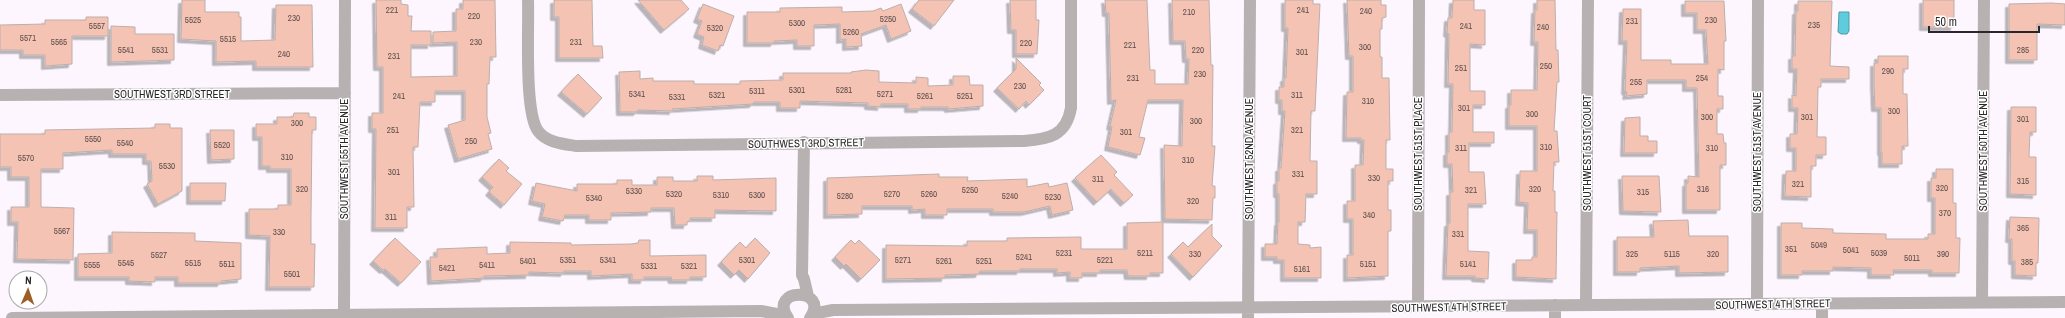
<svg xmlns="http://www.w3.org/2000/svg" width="2065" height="318" font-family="'Archivo Narrow',sans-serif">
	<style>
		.water { fill: #5eccdc; stroke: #4e9aa7 }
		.building { fill: #f5c3b4; stroke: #bcafab; filter: url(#shadow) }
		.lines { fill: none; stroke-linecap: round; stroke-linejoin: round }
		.street { stroke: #b7b1b1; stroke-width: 12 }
		.labels { text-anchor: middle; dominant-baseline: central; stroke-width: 3; stroke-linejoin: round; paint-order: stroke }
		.number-label { font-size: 9px; fill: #5d4e4c }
		.street-label { font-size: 11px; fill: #2a272a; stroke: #fff }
	</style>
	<defs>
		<filter id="shadow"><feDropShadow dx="-3.5" dy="3.5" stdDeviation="0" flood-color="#0004"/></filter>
	</defs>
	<rect width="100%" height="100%" fill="#fdf6fe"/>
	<!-- water -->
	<path class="water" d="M1839,12h10v19l-2,3h-6l-3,-2z"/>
	<!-- building -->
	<path class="building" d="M182,0h23v12h34v5h2v24l34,-1 1,-35h36l1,62h-57v-6l-40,1v-21l-35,-2z
		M376,0h25v4l7,1v11h4l-1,15h20v14h-20v32l46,-1v-34l-24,1v-11l23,-1v-22h7v-9h32l1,57h-6l-1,27h-2v33l4,16 -3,1 4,15 -34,10 -10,-34 17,-5v-29h-30v11h-15l-2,45h-5l1,60h-7v21h-32l1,-99h-4v-16h11v-46h-6z
		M554,0h38l1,46h9l1,12h-44v-41h-5z
		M638,0h43l8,9 -25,21z
		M919,0h35l-20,26 -22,-17z
		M1010,0h26v20h3l-2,34h-21v-24h-5z
		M1105,0h42l3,70h5v14h33l1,-25h-3l-1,-18h-12l-1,-41h37l2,65h2l-1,81h3l-3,40h3v12h-2l-1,22 -47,-1 -1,-74 18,1 1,-46h-35l-9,37 6,1 -5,17 -32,-8 4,-20 -2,-1 6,-26 -5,1 -2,-88h-3z
		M1285,0h28v4h7l-5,107h-4l-1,50h7v33h-11l-1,28h-7v22l12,1v3l11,-1v31h-37v-18h-7v-3h-12v-13h12l1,-22h1v-28h-2v-13h2v-13h2l4,-57h-3v-11h-3v-13h5v-9h2l2,-50h-3z
		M1347,0h34v5h5v12l-4,1v11h-2v28h2v21h7l1,62h-4v29h7v12h-5v29h3v21h-3v45l-41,2v-23h6v-36h-6v-18h8v-36h8l1,-25h-3v-2h-15l1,-46h6v-36h-4z
		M1453,0h21v10h11v35l-15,-1v47h15v14h-12v27h21v11h-25v29h15l2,32h-18v47l21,1 -1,27 -13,-1v-2h-29l2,-53h2v-31h3l-1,-28h-5v-12h2v-20h3l1,-48h-5l1,-50 -2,-1 1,-15h4z
		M1537,0h18l1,50h2l1,32h-2l-3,49h3l2,31h-5l-1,29h2v21h2l-1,67 -40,-2v-17h16v-3h5v-27h-10l1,-27 -9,-1 1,-31h17v-45h-28v-21h2v-15h26l1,-48h-4l1,-32h2z
		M1923,0h31v27h-31z
		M1685,1h39l2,40h-2v29l-6,-1v27h5v13h-6v25h6l1,9h2v22h-6v45h-34v-27h2v-7l11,1 -2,-89h-11v-8h-39v14l-21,2 1,-4 -2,-1 2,-50h-5l1,-32h18v51h30v4h37l-2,-34h-9v-17h-12z
		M1798,1h34l-2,65 19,1v12h-28v8h-3l-1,50h9v18h-10v11h-5v31l-26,-1 1,-25h10v-23h-6v-14h7l1,-26h-6v-13l4,1 1,-27h-5v-13h3l1,-45h2z
		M2052,3l13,1v21l-28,-1v36h-28v-56z
		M703,4l31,12 -11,30 -3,-1 -2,6 -16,-6 2,-8 -7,-3 5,-13 -5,-2z
		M901,4l10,27 -20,8 -5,-14 -25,9 1,12 -16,1v-8l-6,1v-16l-26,1v21h-17v-6l-23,1v2h-27v-31h33v-4l62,-1v5l31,-1 8,-3 2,3z
		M86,17h22v19h-36v28l-27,2v-11h-22v-5h-23v-25l45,-1v-4h41z
		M111,26l24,1v7h39v26l-63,2z
		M1878,56h30v13h-5v25h4l1,52h-6v18h-20v-12h-1v-44h-6l-1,-23v-22h4z
		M1016,58l25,25 -2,2 5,5 -15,15 -3,-4 -7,8 -22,-21 19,-19z
		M866,70l13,1v11l37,1v-6l12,1v8l25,-1v-9h16l1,9h13v21l-35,3v-2h-27v2h-13v-5h-27v3l-13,-1v-3l-68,-2v7h-20v-6h-26l-1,2 -81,5 1,2 -35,-1 -1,2h-17l-1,-40 21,-1v8l13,-1v3h41v3h46v-3l43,-1v-7h68v-1z
		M578,74l24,24 -15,16 -26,-22z
		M2011,107h25v25h-6l-1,25h7v38l-26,-1z
		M294,113h15v4h7v13h-4l-1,87v27h4l-1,43h-45l1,-51 -21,-1v-26h29v-4h13v-36h-21v-3h-8v-29h-6v-13h21v-7h16z
		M1640,117v19h8v5h9v12h-33l1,-35z
		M155,124h15v4h12v63l-24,13 -11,-20 5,-3 -1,-20h-5v-7h-34v-4l-49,3v16h-22v38l33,1 -1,52 -56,-1 1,-37h-7v-15h18v-30h-18v-10h-11v-33h45v-4l110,-2z
		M210,130h24v29l-23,1z
		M1101,155l16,17 -3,3 19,20 -9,8 -13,-14 -14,13 -22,-24z
		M499,159l10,9 -3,3 16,13 -18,21 -15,-13 4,-5 -11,-10z
		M1936,169h17v34h3v35h4l-1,35h-27v-3h-39l1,5h-23v-7l-38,-1v4h-31v4h-21v-52h21v5l31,1v4l53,1v5h42v-5h7v-36h-4v-20h5z
		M939,174v3h29l-1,4 60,-2v8l21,-4 1,4 18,-4 6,27 -21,5 -2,-9 -26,6h-31v-3h-46v6h-22v-6l-13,1v-4h-50v8l-35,1v-37z
		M697,176h16v4l63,-2v33l-61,-1v8h-25v3l-3,1v3h-12l-1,-17h-23v4l-40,1v7h-22v-5h-24l-2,6 -21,-4 3,-13 -13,-3 4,-18 41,8v-7h40v-4h15v5h25v-8h16v4h24z
		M1622,176h37l2,36 -38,-1z
		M190,183h36l-1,18h-35z
		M2010,217l29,1 -1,45h-2v13l-21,-1v-14h-3v-22h-3z
		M1688,220l1,16h39v36l-49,1v-7l-39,2v4h-23v-35h37l-1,-16z
		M1163,222v51h-13v3h-22l-1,-6h-27v3h-18v5h-12v-6l-13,1v-4h-37v2h-40l-1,3 -34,1v3l-59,1v-34l81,1v-5h40v-3l74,-1v12h46v-26z
		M1212,224v12l10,10 -29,31 -22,-23 12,-12 5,5z
		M112,232l83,1v8l46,2v36l-20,2v2h-43v-6h-23v5l-26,-1v-4h-51v-23l34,-1z
		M395,238l26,24 -20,21 -16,-14 -2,1 -10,-9z
		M755,238l15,15 -22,26 -9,-9 -5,5 -13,-13 19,-20 6,6z
		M639,240h11v16l56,-1v22h-16v3h-18l-1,-3h-27v3h-12v-6l-41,2v-5h-27v2l-35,-1v3l-45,1v2l-53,3 -1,-24h7v-8l50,-2v7l23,-1v-11l61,1v2l60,-1 7,-1z
		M851,240l4,4 4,-4 21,20 -19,19 -15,-15 -2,2 -9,-9z"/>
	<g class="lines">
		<!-- street -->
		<path class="street" d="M528,0c1,27 -4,112 10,131 9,12 26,13 39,15l447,-5c25,-2 42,-5 47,-33v-108
			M0,95l345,-2
			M804,142l-2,133 2,4 4,17
			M1982,303l2,-303
			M1586,305l2,-305
			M1757,305l1,-305
			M1418,307l1,-307
			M813,314l20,-4 1232,-8
			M12,318l749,-7 26,5
			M344,318l1,-318
			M788,318c-21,-31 43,-31 22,0
			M1248,318l2,-318
			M1555,318v-13
			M1822,318v-14"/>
	</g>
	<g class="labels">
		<!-- number labels -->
		<g class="number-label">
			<text x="392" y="10">221</text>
			<text x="1303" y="10">241</text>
			<text x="1366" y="11">240</text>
			<text x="1189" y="12">210</text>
			<text x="474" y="16">220</text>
			<text x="294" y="18">230</text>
			<text x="888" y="19">5250</text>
			<text x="193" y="20">5525</text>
			<text x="1711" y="20">230</text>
			<text x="1632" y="21">231</text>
			<text x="797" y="23">5300</text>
			<text x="1814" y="25">235</text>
			<text x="97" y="26">5557</text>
			<text x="1466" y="26">241</text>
			<text x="1543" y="27">240</text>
			<text x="715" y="28">5320</text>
			<text x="851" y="32">5260</text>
			<text x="28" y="38">5571</text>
			<text x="228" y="39">5515</text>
			<text x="59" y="42">5565</text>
			<text x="476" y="42">230</text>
			<text x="576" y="42">231</text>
			<text x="1026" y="43">220</text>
			<text x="1130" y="45">221</text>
			<text x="1365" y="47">300</text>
			<text x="126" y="50">5541</text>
			<text x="160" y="50">5531</text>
			<text x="1198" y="50">220</text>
			<text x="2023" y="50">285</text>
			<text x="1302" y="52">301</text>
			<text x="284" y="54">240</text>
			<text x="394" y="56">231</text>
			<text x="1546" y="66">250</text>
			<text x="1461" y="68">251</text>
			<text x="1888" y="71">290</text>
			<text x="1200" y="74">230</text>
			<text x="1133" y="78">231</text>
			<text x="1702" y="78">254</text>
			<text x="1636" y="82">255</text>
			<text x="1020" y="86">230</text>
			<text x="797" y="90">5301</text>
			<text x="844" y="90">5281</text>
			<text x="757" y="91">5311</text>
			<text x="637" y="94">5341</text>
			<text x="885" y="94">5271</text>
			<text x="717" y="95">5321</text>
			<text x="1297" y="95">311</text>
			<text x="399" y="96">241</text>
			<text x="925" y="96">5261</text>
			<text x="965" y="96">5251</text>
			<text x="677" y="97">5331</text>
			<text x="1368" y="101">310</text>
			<text x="1464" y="108">301</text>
			<text x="1894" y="111">300</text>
			<text x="1532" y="114">300</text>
			<text x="1707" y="117">300</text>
			<text x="1807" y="117">301</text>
			<text x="2023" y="119">301</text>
			<text x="1196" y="121">300</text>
			<text x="297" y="123">300</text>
			<text x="393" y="130">251</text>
			<text x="1297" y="130">321</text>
			<text x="1126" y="132">301</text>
			<text x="93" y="139">5550</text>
			<text x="471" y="141">250</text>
			<text x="125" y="143">5540</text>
			<text x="222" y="145">5520</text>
			<text x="1546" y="147">310</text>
			<text x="1461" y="148">311</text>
			<text x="1712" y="148">310</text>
			<text x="287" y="157">310</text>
			<text x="26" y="158">5570</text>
			<text x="1188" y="160">310</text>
			<text x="167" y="166">5530</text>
			<text x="394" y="172">301</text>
			<text x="1298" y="174">331</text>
			<text x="1374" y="178">330</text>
			<text x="1098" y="179">311</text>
			<text x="2023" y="181">315</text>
			<text x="1798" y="184">321</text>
			<text x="1942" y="188">320</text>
			<text x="302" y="189">320</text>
			<text x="1535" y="189">320</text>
			<text x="1703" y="189">316</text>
			<text x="970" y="190">5250</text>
			<text x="1471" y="190">321</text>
			<text x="634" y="191">5330</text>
			<text x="1643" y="192">315</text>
			<text x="674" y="194">5320</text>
			<text x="892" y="194">5270</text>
			<text x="929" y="194">5260</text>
			<text x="721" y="195">5310</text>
			<text x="757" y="195">5300</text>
			<text x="845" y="196">5280</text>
			<text x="1010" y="196">5240</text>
			<text x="1053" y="197">5230</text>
			<text x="594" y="198">5340</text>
			<text x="1193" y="201">320</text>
			<text x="1945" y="213">370</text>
			<text x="1369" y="215">340</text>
			<text x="391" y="217">311</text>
			<text x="2023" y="228">365</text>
			<text x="62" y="231">5567</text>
			<text x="279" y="232">330</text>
			<text x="1458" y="234">331</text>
			<text x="1819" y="245">5049</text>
			<text x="1791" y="249">351</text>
			<text x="1851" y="250">5041</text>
			<text x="1064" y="253">5231</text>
			<text x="1145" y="253">5211</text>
			<text x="1879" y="253">5039</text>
			<text x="1195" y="254">330</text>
			<text x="1632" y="254">325</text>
			<text x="1672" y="254">5115</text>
			<text x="1713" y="254">320</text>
			<text x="1943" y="254">390</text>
			<text x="159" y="255">5527</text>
			<text x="1024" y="257">5241</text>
			<text x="1912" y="258">5011</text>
			<text x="568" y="260">5351</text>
			<text x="608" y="260">5341</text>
			<text x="747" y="260">5301</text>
			<text x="903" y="260">5271</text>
			<text x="1105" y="260">5221</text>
			<text x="528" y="261">5401</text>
			<text x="944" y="261">5261</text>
			<text x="984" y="261">5251</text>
			<text x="2027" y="262">385</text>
			<text x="126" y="263">5545</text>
			<text x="193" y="263">5515</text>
			<text x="227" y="264">5511</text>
			<text x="1368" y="264">5151</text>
			<text x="1468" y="264">5141</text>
			<text x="92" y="265">5555</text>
			<text x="487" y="265">5411</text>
			<text x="649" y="266">5331</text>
			<text x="689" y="266">5321</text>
			<text x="447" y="268">5421</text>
			<text x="1302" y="269">5161</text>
			<text x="292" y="274">5501</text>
		</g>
		<!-- street labels -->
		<g class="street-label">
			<text x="172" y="94">SOUTHWEST 3RD STREET</text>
			<text transform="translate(806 143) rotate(-1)">SOUTHWEST 3RD STREET</text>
			<text transform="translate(1983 151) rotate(-90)">SOUTHWEST 50TH AVENUE</text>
			<text transform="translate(1757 152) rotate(-90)">SOUTHWEST 51ST AVENUE</text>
			<text transform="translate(1587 153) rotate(-90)">SOUTHWEST 51ST COURT</text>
			<text transform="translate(1418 154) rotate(-90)">SOUTHWEST 51ST PLACE</text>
			<text transform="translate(344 159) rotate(-90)">SOUTHWEST 55TH AVENUE</text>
			<text transform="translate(1249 159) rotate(-90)">SOUTHWEST 52ND AVENUE</text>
			<text transform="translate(1773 304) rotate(-1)">SOUTHWEST 4TH STREET</text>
			<text transform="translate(1449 307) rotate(-1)">SOUTHWEST 4TH STREET</text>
		</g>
	</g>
	<!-- north arrow -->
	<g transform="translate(28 290) rotate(2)"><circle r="19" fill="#ffffff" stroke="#aaa9aa"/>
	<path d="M0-3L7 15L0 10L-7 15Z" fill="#9c5e23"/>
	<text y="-6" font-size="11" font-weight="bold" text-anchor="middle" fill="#2a272a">N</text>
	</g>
	<!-- scale -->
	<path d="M1929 26v6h110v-6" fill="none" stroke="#2a272a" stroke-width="2"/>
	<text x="1935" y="26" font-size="12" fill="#2a272a" stroke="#ffffff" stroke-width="3" paint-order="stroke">50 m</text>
</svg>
